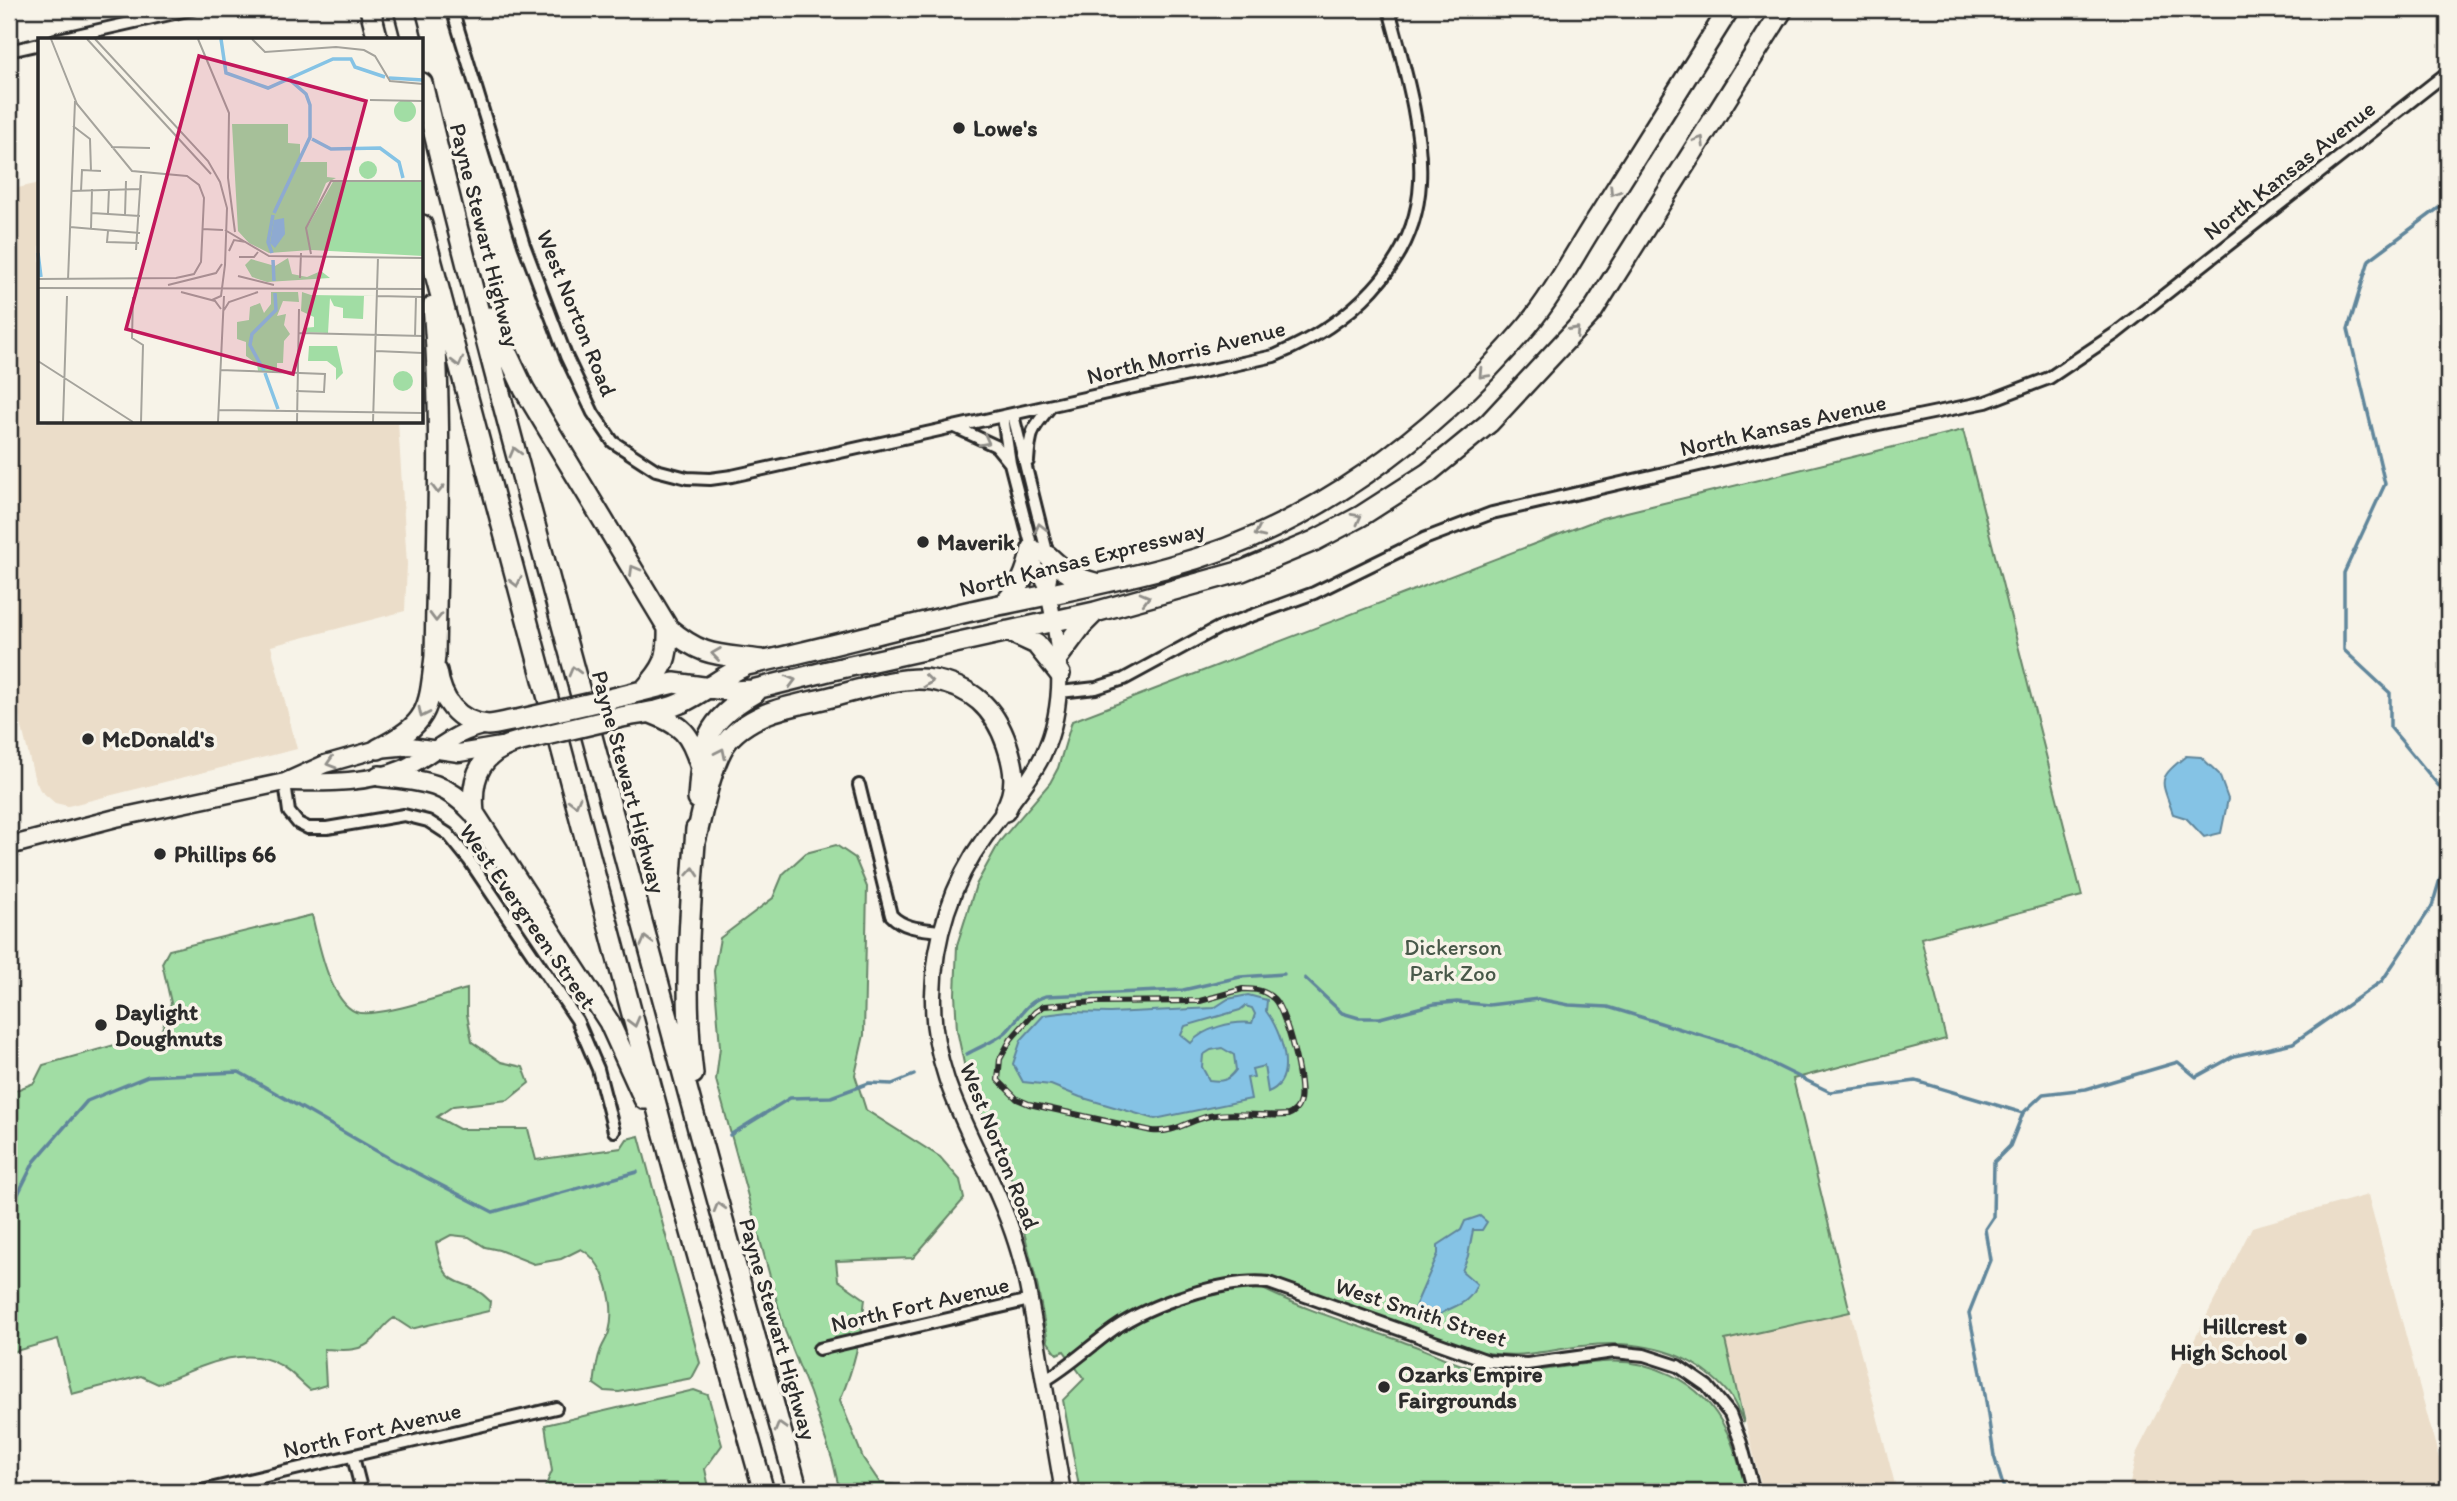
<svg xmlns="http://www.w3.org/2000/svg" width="2457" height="1501" font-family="Itim,sans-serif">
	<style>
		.built { fill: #ebddc9 }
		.green { fill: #a1dda4; stroke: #668468; stroke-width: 2 }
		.water { fill: #85c3e5; stroke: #61869b; stroke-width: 2; fill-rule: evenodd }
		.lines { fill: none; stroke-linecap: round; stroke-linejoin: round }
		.stream { stroke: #61869b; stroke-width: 3.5 }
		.street-casing { stroke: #2b2b2b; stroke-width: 16 }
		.secondary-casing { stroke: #2b2b2b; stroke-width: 19 }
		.primary-casing { stroke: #2b2b2b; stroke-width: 21 }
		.highway-casing { stroke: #2b2b2b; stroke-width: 24 }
		.street { stroke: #f7f3e8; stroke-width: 10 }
		.secondary { stroke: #f7f3e8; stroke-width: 14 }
		.primary { stroke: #f7f3e8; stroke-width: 16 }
		.highway { stroke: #f7f3e8; stroke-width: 19 }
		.rail-casing { stroke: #2b2b2b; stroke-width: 6 }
		.rail { stroke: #f7f3e8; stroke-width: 3.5; stroke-dasharray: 10; stroke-linecap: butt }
		.highway-bridge-casing { stroke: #2b2b2b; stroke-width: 24; stroke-linecap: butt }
		.highway-bridge { stroke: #f7f3e8; stroke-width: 19 }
		.oneway { stroke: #918f8a }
		.poi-dot { fill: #2b2b2b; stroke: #f7f3e8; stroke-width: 2.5 }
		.labels { text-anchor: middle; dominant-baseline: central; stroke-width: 7; stroke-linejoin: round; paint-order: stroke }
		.poi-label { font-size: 23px; font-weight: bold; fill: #2b2b2b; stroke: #f7f3e8; text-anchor: start }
		.street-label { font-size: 23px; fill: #2b2b2b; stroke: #f7f3e8 }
		.park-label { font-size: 23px; fill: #485849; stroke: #f7f3e8 }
		.inset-river { fill: none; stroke: #85c3e5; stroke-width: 3.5 }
		.inset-road { fill: none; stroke: #a5a39c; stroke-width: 2 }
		.view { fill: #c2185b; fill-opacity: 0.15; stroke: #c2185b; stroke-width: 3.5 }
		.inset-edge { fill: none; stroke: #2b2b2b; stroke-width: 3.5 }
	</style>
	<rect width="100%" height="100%" fill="#f7f3e8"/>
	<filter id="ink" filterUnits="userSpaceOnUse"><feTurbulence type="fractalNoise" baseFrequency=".0143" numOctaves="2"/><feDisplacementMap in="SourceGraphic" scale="14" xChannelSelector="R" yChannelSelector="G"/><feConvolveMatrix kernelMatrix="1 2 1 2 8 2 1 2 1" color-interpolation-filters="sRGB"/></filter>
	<g filter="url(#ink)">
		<!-- built -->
		<path class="built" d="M40,183v239h358l9,142 -2,47 -134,35 26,103 -229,57 -13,-3 -15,-13 -6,-13 -19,-78 -6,2v-511z
			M2368,1195l80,297h-320l9,-40 115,-225z
			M1850,1312l47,180h-134l-38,-152z"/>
		<!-- green -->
		<path class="green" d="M1963,430l119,466 -161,42 25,101 -153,40 57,233 -125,28 19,83c-5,-10 -9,-21 -15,-29 -38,-45 -91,-55 -147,-48 -36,5 -64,13 -101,6l-192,-68 -24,6c47,23 101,38 150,56 22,8 47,22 70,25 37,5 70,-4 106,-8 56,-8 111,16 136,69 9,18 14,41 20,60h-667l-17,-92 21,-21 -20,-28 -7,3 -9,-12 -11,-58 -17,-68 6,-2 -1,-5 -57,-126 -11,-53 -2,-36 2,-49 19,-60 24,-44 50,-58 8,-15 14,-47 530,-203z
			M836,845l19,13 12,29 -3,148 -9,40 11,35 74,47 20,23 4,19 -51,59 -77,3 2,19 27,19c-4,37 -10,66 -25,101l23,58 17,25 32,4 5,5h-77l-7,-30 -23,-69 -25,-62 -69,-251 4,-33 -6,-76 6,-33 53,-40 10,-24 23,-21z
			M312,915c6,25 17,86 44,97 20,7 88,-17 111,-23v25l5,28 29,20 22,5 6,16 -21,17 -55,6 -16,11 22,12h69l8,31 85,-12 6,-9 12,-3 61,227 -8,15 -73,14 -15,-1 -10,-7c2,-10 2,-22 6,-32 2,-7 7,-13 9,-20 7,-27 -3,-69 -28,-83l-20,10 -27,5 -35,-14 -14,-3 -16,-10 -18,-2 -15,8c9,53 26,29 54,58l-1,10 -78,18 -17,-11c-12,8 -12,13 -20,21 -14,14 -32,11 -50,10l2,36 -16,5c-10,-8 -19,-19 -30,-25 -37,-23 -87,6 -122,19l-17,-8 -69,18 -14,-55 -49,14v-260l25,-10 9,-18 118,-33 10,-29 -9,-40 7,-13z
			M694,1390l14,5 14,50 -17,24 5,23h-167l9,-21 -7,-46z"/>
		<!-- water -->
		<path class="water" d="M2186,756l15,1 18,17 9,25 -7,34 -17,4 -18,-19 -13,-4c-12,-35 -17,-34 13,-58z
			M1248,995l19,5 -1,11c15,20 33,69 2,81l-4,-26 -12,3 2,8 -7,1 4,21 -96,20 -75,-22 -29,-12 -28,-3 -10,-18 8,-24 23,-25 25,-3 41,1 104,-5 14,-9zM1245,1006l7,2 3,6 -3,9c-19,-2 -49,5 -61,20l-10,-8 4,-9 55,-16zM1222,1048l12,7 2,15c-8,11 -14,12 -27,10l-7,-13 1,-12 8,-5z
			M1480,1216l7,6 -5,8h-9l-5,26 -6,15 15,13c-10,28 -34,19 -46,41l-18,-14 25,-57v-9l23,-15 4,-9z"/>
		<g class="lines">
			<!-- stream -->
			<path class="stream" d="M2448,201l-79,59 -21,69 37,155 -41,89v77l46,43v34l58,70
				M1305,978l37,35 17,5h21l54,-14 23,-2 32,3 49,-6 31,6 39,2 128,39 94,46 86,-11 107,32 20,-19 43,-5 92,-27 18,15 38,-21 59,-13 89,-62 50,-75 16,-54
				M967,1054c12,-7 29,-13 39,-22 14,-14 19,-30 40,-36l137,-6 57,-13 44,-3
				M730,1135l60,-37 41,-1 38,-14 23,1 22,-9
				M9,1212l25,-50 53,-61 61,-25 91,-4 155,89 99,51 144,-40
				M2005,1492l-11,-36 -10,-68 -15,-75 21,-53 -5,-31 8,-12 1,-55 16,-16 13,-33"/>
			<!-- street casing -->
			<g class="street-casing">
				<path id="street" d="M452,9l72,236 42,111 27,57 20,29 43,28 31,8 23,1 22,-3 542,-120c73,-31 142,-89 146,-174 3,-56 -17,-119 -31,-173
					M55,40l137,-31
					M9,51l31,-7
					M1013,415l39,157 -4,22
					M1003,417l7,46 29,112 9,18
					M955,427l41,19 14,17
					M1028,461c2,-30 4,-32 23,-55
					M1060,692l36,-4 28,-9 94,-51 96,-35 110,-54 68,-26 362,-84 132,-27 63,-24 67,-45 332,-261
					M285,782l4,30 9,11 10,5h19l77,-13 24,6 20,13 21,26 108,160 21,49 16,62
					M859,785l32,130c13,14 32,14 49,16
					M819,1349l211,-49
					M1044,1381c26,-15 46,-35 70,-52 36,-25 112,-51 155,-46l219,78 39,3 87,-12 30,3 34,11 29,20 23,28 11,29 13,49
					M353,1457l9,35
					M197,1492l359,-84"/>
			</g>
			<!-- secondary casing -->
			<g class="secondary-casing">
				<path id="secondary" d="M1048,594c13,53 19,110 -5,161 -15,30 -39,55 -58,82 -33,45 -51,102 -52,158 -2,95 56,161 83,248 11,34 16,69 22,103 8,49 17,98 25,146"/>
			</g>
			<!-- primary casing -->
			<g class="primary-casing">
				<path id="primary" d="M291,782c37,1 79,1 114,-14 29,-14 48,-37 82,-43
					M9,846l107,-28 169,-36 40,-18 53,-15 32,-3 49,7 42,-7"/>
			</g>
			<!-- highway casing -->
			<g class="highway-casing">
				<path id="highway" d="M370,9l8,31
					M404,9l8,31
					M422,83c45,190 96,379 147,568 75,281 151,561 229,841
					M422,225l251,943 91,324
					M490,317l34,72 144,239c36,30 49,26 93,32
					M1048,556c17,16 24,21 47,27
					M1004,604c18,-19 22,-30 28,-55
					M1008,631l28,13 24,30
					M1059,656l23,-31 13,-13
					M437,671c4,28 20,52 51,54 9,0 20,-4 29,-5
					M644,690c20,-22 25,-31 24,-62
					M618,697l56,-14 58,8 20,-1 76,-19 267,-59 147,-41 72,-30 47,-25 67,-43 61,-50 103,-111 191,-303
					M651,713c31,12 39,20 49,52
					M622,717c20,-4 40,-5 59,-14 23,-10 42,-28 66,-38 74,-16 146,-36 220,-53 67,-15 135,-27 201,-45 141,-37 266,-131 359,-241 27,-32 49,-75 72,-110 43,-69 87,-138 130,-207
					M378,749c51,-26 51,-39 57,-93 2,-116 8,-234 -2,-350
					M379,776c41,5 65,4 95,37l135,209 35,77
					M698,799c4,-58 6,-77 58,-107
					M474,813c-4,-39 8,-62 47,-72
					M695,842c7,-27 15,-73 29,-96 9,-15 26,-25 42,-32 19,-8 41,-11 61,-16 30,-7 74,-23 105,-18 40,7 62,27 75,65 8,24 11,43 -2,66
					M693,1074c-10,-82 -3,-163 3,-245"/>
			</g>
			<!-- street -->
			<use href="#street" class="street"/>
			<!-- secondary -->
			<use href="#secondary" class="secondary"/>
			<!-- primary -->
			<use href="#primary" class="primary"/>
			<!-- highway -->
			<use href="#highway" class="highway"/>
			<!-- rail casing -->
			<g class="rail-casing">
				<path id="rail" d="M1243,989c12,0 22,1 31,10 12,12 32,88 25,105 -2,6 -6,9 -11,11 -24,2 -49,-3 -72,0 -23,2 -40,19 -64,16l-123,-27 -12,-5 -19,-19 2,-21 11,-20 24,-27 9,-6 50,-4 106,-1z"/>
			</g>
			<!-- rail -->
			<use href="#rail" class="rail"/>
			<!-- highway-bridge casing -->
			<g class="highway-bridge-casing">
				<path id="highway-bridge" d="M517,720l101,-23
					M521,741l101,-24"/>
			</g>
			<!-- highway-bridge -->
			<use href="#highway-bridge" class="highway-bridge"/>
		</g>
		<!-- one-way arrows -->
		<defs><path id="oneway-chevron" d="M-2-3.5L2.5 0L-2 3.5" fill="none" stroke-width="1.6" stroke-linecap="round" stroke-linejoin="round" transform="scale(1.75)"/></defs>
		<g class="oneway">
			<use href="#oneway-chevron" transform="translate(1700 141) rotate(-58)"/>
			<use href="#oneway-chevron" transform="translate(1614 191) rotate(122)"/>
			<use href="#oneway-chevron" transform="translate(1575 331) rotate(-48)"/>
			<use href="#oneway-chevron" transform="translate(458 362) rotate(75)"/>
			<use href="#oneway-chevron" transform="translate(1483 374) rotate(133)"/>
			<use href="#oneway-chevron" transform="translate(985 441) rotate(28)"/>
			<use href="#oneway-chevron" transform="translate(515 452) rotate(-105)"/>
			<use href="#oneway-chevron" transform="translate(438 489) rotate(91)"/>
			<use href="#oneway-chevron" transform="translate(1357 518) rotate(-29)"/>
			<use href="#oneway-chevron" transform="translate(1040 528) rotate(-104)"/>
			<use href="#oneway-chevron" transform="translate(1259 533) rotate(155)"/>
			<use href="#oneway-chevron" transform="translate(634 570) rotate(-120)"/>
			<use href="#oneway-chevron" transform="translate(516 582) rotate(75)"/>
			<use href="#oneway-chevron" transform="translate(1145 598) rotate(-15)"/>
			<use href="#oneway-chevron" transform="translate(436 617) rotate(91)"/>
			<use href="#oneway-chevron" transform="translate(716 654) rotate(-172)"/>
			<use href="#oneway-chevron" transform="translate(574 671) rotate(-105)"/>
			<use href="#oneway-chevron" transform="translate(791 681) rotate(-15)"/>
			<use href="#oneway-chevron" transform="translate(928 681) rotate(6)"/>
			<use href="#oneway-chevron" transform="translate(423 713) rotate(116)"/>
			<use href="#oneway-chevron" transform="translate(721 753) rotate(-64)"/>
			<use href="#oneway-chevron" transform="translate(331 763) rotate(163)"/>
			<use href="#oneway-chevron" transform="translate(575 802) rotate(75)"/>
			<use href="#oneway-chevron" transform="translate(693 872) rotate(-86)"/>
			<use href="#oneway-chevron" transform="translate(646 941) rotate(-105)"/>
			<use href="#oneway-chevron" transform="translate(634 1022) rotate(75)"/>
			<use href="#oneway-chevron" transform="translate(719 1207) rotate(-106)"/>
			<use href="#oneway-chevron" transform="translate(780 1427) rotate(-106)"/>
		</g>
	</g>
	<!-- markers -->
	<g class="poi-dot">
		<circle cx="959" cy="128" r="7"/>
		<circle cx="923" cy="542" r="7"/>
		<circle cx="88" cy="739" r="7"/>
		<circle cx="160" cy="854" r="7"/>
		<circle cx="101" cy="1025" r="7"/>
		<circle cx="2301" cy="1339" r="7"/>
		<circle cx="1384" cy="1387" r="7"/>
	</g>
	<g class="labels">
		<!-- poi labels -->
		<g class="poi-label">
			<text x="973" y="128">Lowe's</text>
			<text x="937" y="542">Maverik</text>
			<text x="102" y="739">McDonald's</text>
			<text x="174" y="854">Phillips 66</text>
			<text x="115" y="1012">Daylight<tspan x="115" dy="26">Doughnuts</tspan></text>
			<text x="2287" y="1326" text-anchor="end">Hillcrest<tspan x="2287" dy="26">High School</tspan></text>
			<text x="1398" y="1374">Ozarks Empire<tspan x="1398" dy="26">Fairgrounds</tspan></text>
		</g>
		<!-- street labels -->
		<g class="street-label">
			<text transform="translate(2289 170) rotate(-38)">North Kansas Avenue</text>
			<text transform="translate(485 235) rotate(76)">Payne Stewart Highway</text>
			<text transform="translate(577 313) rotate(68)">West Norton Road</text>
			<text transform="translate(1186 352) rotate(-14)">North Morris Avenue</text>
			<text transform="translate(1783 425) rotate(-13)">North Kansas Avenue</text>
			<text transform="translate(1082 559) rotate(-14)">North Kansas Expressway</text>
			<text transform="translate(629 782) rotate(75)">Payne Stewart Highway</text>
			<text transform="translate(528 916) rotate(55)">West Evergreen Street</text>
			<text transform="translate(1000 1146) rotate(68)">West Norton Road</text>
			<text transform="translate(920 1304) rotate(-13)">North Fort Avenue</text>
			<text transform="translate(1421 1312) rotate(18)">West Smith Street</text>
			<text transform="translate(778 1329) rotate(74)">Payne Stewart Highway</text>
			<text transform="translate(372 1430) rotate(-13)">North Fort Avenue</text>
		</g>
		<!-- park labels -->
		<g class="park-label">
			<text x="1453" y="947">Dickerson<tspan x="1453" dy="26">Park Zoo</tspan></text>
		</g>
	</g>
	<!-- overview -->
	<g transform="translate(38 38)">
		<rect width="385" height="385" fill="#f7f3e8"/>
		<path d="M356 73a11 11 0 1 1 22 0a11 11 0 1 1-22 0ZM194,86h56v19l12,1v18h27v15l9,1 -10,5 -18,43 26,-46 89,2v74l-112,-6 -42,3 -20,-10 -11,-12zM321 132a9 9 0 1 1 18 0a9 9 0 1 1-18 0ZM250,220l4,16 15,3 14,-6 9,7 -63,4 -15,-5 -7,-12 6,-6 24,7zM233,254h27l1,10 -16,-1 -6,15 9,-2 -2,11 6,9 -6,7 -1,22h-6v9l-19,-1 -1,-7 -11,-8v-14l-9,-3v-17l12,-2 1,-13 10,-4 4,10 7,-9zM264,254l9,3 66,1h-13l-1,23 -20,-1v-10l-9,-2 -4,-8 -2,35 -26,-1 2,-4 10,-1v-10l-13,-6zM271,308h28l6,27 -7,7v-12l-9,-7h-19zM355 343a10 10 0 1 1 20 0a10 10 0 1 1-20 0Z" fill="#a1dda4"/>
		<path d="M246,180l1,16 -10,14 -5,-5 4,-23z" fill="#85c3e5"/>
		<path class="inset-river" d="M183,1l5,34 42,15 65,-29h18l4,8 30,10M351,40l34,2M274,101l19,10 49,-1 19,14 4,16M236,175l36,-76v-32l-4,-11 -15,-13M0,215l3,24M234,215l-4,-11 5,-27M235,222l1,21M226,333l-14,-26 2,-11 24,-24 -1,-17M227,335l13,36"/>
		<path class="inset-road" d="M49,1l124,135M57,1l113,122 12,21 7,26 -2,57 -4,31 -9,4M160,1l31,74 -1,65 7,54M214,1l13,13 71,-5 28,3 11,6 15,25 33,3M332,62l53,1M35,88l17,13 1,32M73,109l39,1M33,153l69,-2M43,153l1,-21 19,1M54,175l48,3M70,175l1,-24M87,177l1,-34M32,189l70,6M53,191l1,-40M164,191l21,1M187,192l44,26 154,2M70,193l-1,11 32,1M98,212l5,-75M191,213l5,-11 12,2M273,216l-5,-26 25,-47h92M201,219h15l4,-5M200,238l36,9M262,240l1,-25M0,241l138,-1 18,-4 7,-12 3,-64 -5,-13 -12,-9 -55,-5 -55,-67 -26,-65M30,242l7,-179M130,247l48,-12 6,-9M0,250l385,1M143,254l34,9 6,8M339,258l46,1M95,259l-1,41 11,7 -2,77M186,272l5,-8 29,-10M261,295l124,3M377,298l1,-39M338,313l47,2M0,323l95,61M182,332l105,4 -1,18 -28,-1M181,372l204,3M25,384l4,-126M180,384l6,-126M259,384l2,-113M335,384l5,-165"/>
		<path class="view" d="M161,18l167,45 -73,273 -167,-45z"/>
		<rect width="385" height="385" class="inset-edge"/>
	</g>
	<!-- margin -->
	<rect width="2457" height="1501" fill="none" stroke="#f7f3e8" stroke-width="35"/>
	<rect x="18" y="18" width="2422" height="1466" fill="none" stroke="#2b2b2b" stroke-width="2.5" filter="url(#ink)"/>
</svg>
